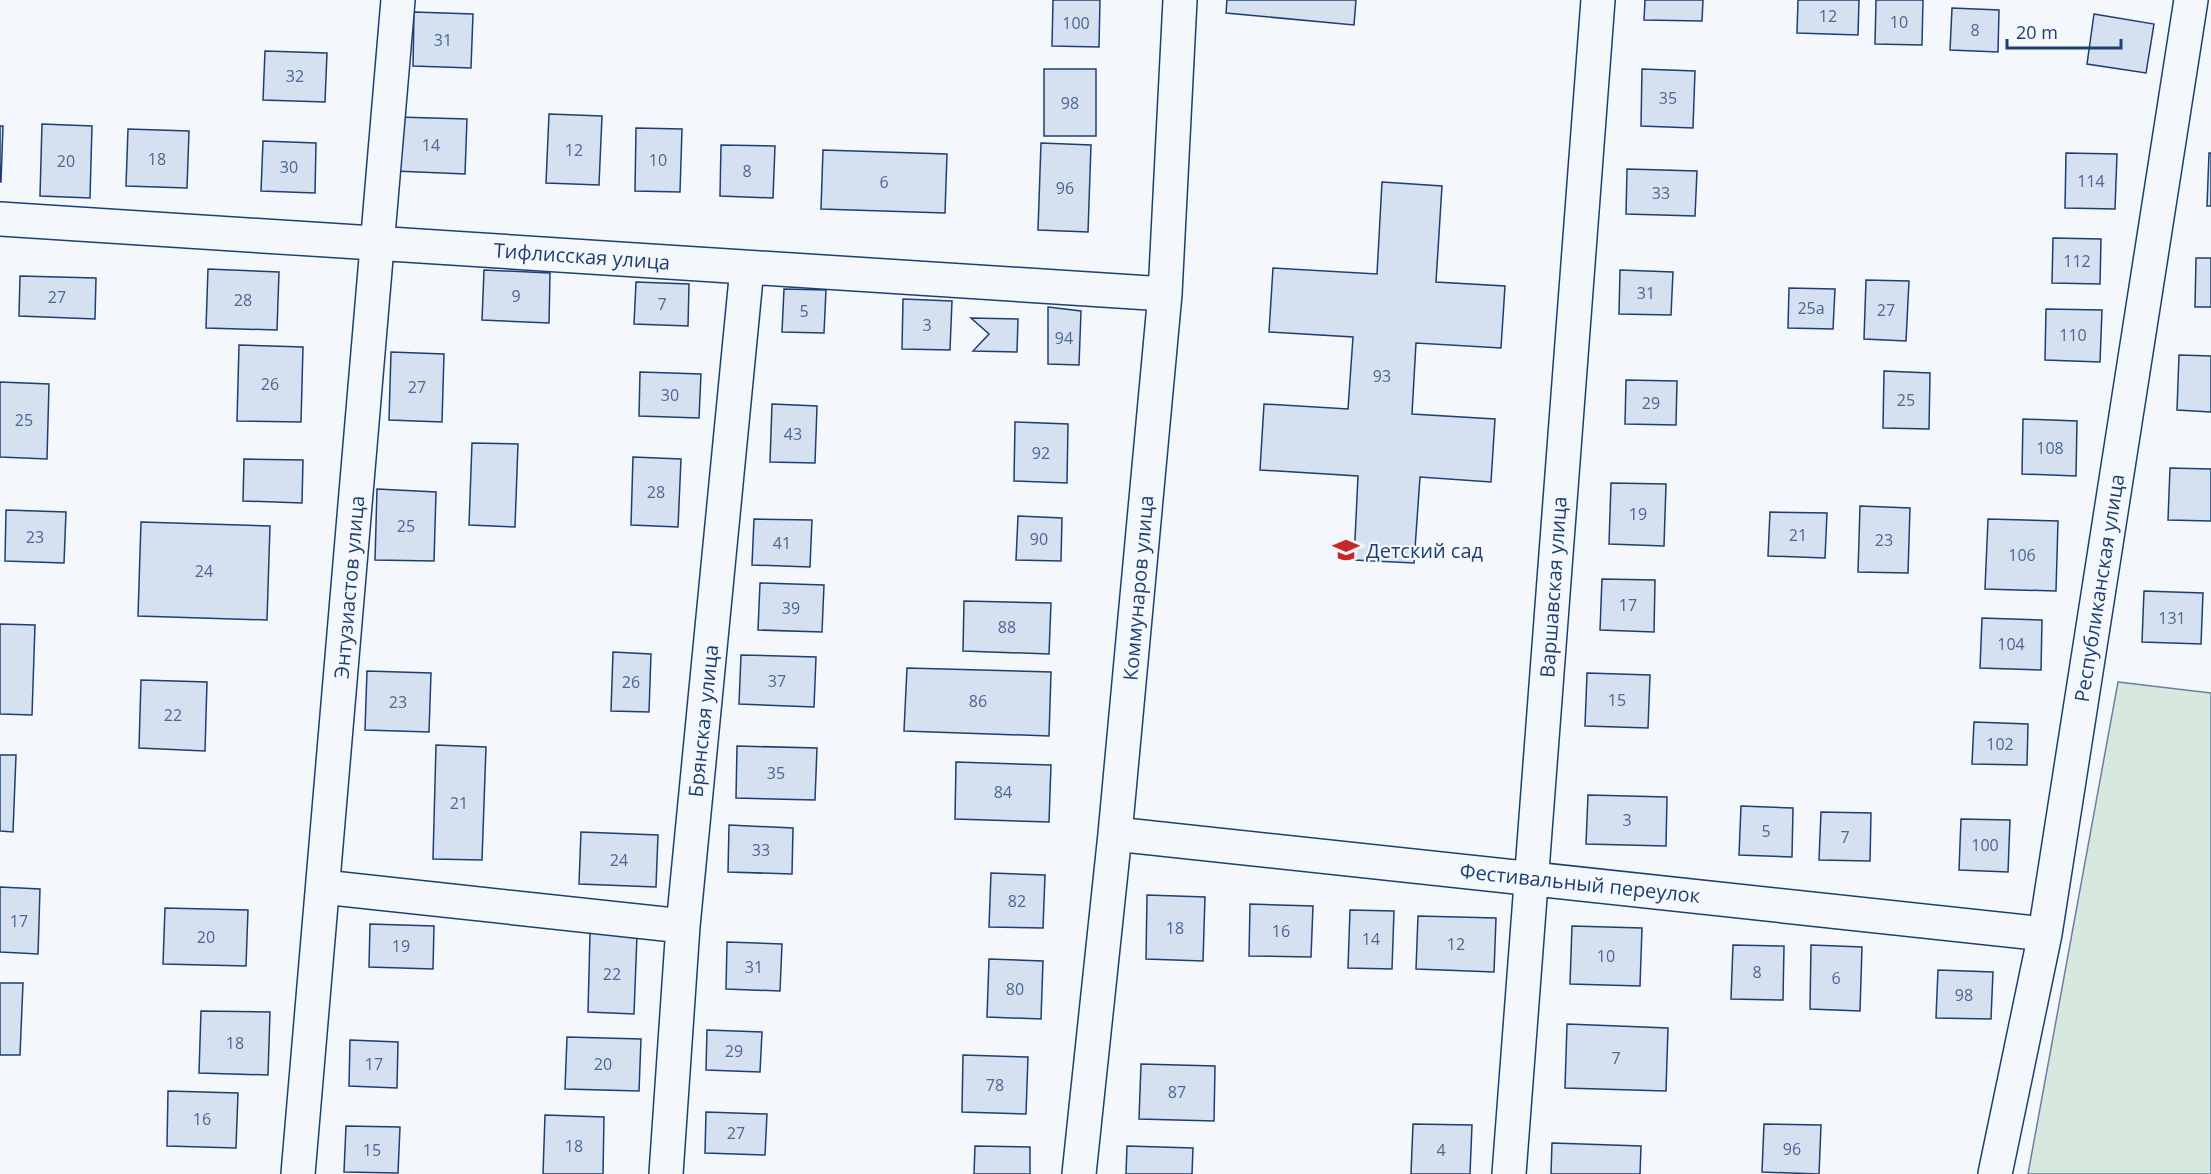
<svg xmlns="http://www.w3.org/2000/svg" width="2211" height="1174" font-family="'Open Sans',sans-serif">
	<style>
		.green { fill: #d7e8df; stroke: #687fa3; stroke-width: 1.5 }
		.building { fill: #d5e0f0; stroke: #1d3f73; stroke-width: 1.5 }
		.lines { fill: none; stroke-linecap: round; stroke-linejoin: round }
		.minor-casing { stroke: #1d3f73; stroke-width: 36 }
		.minor { stroke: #f4f7fb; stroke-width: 33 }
		.labels { text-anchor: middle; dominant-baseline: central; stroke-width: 4.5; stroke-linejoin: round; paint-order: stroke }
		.number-label { font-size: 16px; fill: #4b6792 }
		.street-label { font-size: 20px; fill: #1d3f73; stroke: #f4f7fb }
		.poi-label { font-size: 20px; fill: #1d3f73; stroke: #f4f7fb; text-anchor: start }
	</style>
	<rect width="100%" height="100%" fill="#f4f7fb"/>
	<!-- green -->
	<path class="green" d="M2118,682l93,11v481h-183z"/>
	<!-- building -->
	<path class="building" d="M1053,0h47l-1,47 -47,-1z
		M1227,0h129l-2,25 -128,-12z
		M1645,0h58l-1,21 -58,-1z
		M1798,0h61l-1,35 -61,-2z
		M1876,0h47l-1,45 -47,-1z
		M1952,8l47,2 -1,42 -48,-2z
		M414,12l59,2 -2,54 -58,-2z
		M2094,14l60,10 -8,49 -59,-9z
		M265,51l62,2 -2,49 -62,-2z
		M1044,69h52v67h-52z
		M1642,69l53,2 -2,57 -52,-2z
		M549,114l53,2 -3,69 -53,-2z
		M397,117l70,2 -2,55 -70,-3z
		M42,124l50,2 -2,72 -50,-2z
		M0,126h3l-2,56h-1z
		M636,128l46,1 -2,63 -45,-1z
		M128,129l61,2 -2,57 -61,-2z
		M263,141l53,2 -1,50 -54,-2z
		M1041,143l50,2 -3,87 -50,-2z
		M721,145l54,1 -2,52 -53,-2z
		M823,150l124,4 -2,59 -124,-4z
		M2066,153l51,1 -2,55 -50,-1z
		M2209,153h2v53h-4z
		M1627,169l70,2 -2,45 -69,-2z
		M1382,182l60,4 -6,96 69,4 -4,62 -85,-5 -4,71 83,5 -4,63 -71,-5 -6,86 -60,-3 4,-84 -98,-6 4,-66 84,5 5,-72 -84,-5 4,-64 104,6z
		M2053,238l48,1 -1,45 -48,-1z
		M2196,258h15v49h-16z
		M208,269l71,3 -2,58 -71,-2z
		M484,270l66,3 -1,50 -67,-3z
		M1620,270l53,2 -2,43 -52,-1z
		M20,276l76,2 -1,41 -76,-3z
		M1866,280l43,1 -3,60 -42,-2z
		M636,282l53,2 -1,42 -54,-2z
		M1789,288l46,1 -2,40 -45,-1z
		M784,289l42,1 -2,43 -42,-1z
		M903,299l49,2 -2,49 -48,-1z
		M1048,307l33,4 -2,54 -31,-1z
		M2046,309l56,1 -2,52 -55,-2z
		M971,318l47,1 -1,33 -44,-1 16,-17z
		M239,345l64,2 -2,75 -64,-1z
		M391,352l53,2 -2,68 -53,-2z
		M2179,355l32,1v56l-34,-2z
		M1884,371l46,2 -1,56 -46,-1z
		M640,372l61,2 -2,44 -60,-2z
		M1626,380l51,1 -1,44 -51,-1z
		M0,382l49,2 -2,75 -47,-2z
		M772,404l45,2 -2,57 -45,-1z
		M2023,419l54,2 -1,55 -54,-2z
		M1015,422l53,2 -1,59 -53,-2z
		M472,443l46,1 -3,83 -46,-2z
		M633,457l48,2 -3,68 -47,-2z
		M244,459l59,1 -1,43 -59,-2z
		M2170,468l41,1v52l-43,-1z
		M1611,483l55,1 -2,62 -55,-2z
		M377,489l59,3 -2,69 -59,-1z
		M1860,506l50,2 -2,65 -50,-1z
		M6,510l60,2 -2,51 -59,-2z
		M1770,512l57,1 -2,45 -57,-2z
		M1018,516l44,2 -1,43 -45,-1z
		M754,519l58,1 -2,47 -58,-2z
		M1988,519l70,2 -2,70 -71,-2z
		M141,522l129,4 -3,94 -129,-4z
		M1602,579l53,1 -1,52 -54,-2z
		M760,583l64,2 -2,47 -64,-2z
		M2144,591l59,2 -2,51 -59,-2z
		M964,601l87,2 -2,51 -86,-3z
		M1982,618l60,2 -1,50 -61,-2z
		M0,624l35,1 -3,90 -32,-1z
		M613,652l38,2 -2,58 -38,-1z
		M741,655l75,2 -2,50 -75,-3z
		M907,668l144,4 -2,64 -145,-5z
		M367,671l64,2 -2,59 -64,-2z
		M1587,673l63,2 -2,53 -63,-2z
		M141,680l66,2 -2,69 -66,-3z
		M1974,722l54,2 -1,41 -55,-1z
		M436,745l50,2 -4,113 -49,-1z
		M737,746l80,2 -2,52 -79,-2z
		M0,755h16l-3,77 -13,-1z
		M956,762l95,3 -2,57 -94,-3z
		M1588,795l79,2 -1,49 -80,-2z
		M1741,806l52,2 -1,49 -53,-2z
		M1821,812l50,1 -1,48 -51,-1z
		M1961,819l49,1 -2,52 -49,-2z
		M729,825l64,3 -1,46 -64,-2z
		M581,832l77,3 -2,52 -77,-3z
		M991,873l54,2 -2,53 -54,-1z
		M0,887l40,2 -2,65 -38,-2z
		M1147,895l58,2 -2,64 -57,-2z
		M1250,904l63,2 -2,51 -62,-1z
		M165,908l83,2 -2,56 -83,-2z
		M1350,910l44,1 -2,58 -44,-1z
		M1418,916l78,2 -2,54 -78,-3z
		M370,924l64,2 -1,43 -64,-2z
		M1572,926l70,2 -2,58 -70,-2z
		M590,933l47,2 -3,79 -46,-2z
		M727,942l55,2 -2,47 -54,-2z
		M1733,945l51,1 -1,54 -52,-1z
		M1811,945l51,2 -2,64 -50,-2z
		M989,959l54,2 -2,58 -54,-2z
		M1938,970l55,2 -2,47 -55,-1z
		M0,983h23l-3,72h-20z
		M201,1011l69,1 -2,63 -69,-2z
		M1567,1024l101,4 -2,63 -101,-3z
		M707,1030l55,2 -2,40 -54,-2z
		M567,1037l74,2 -2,52 -74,-2z
		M350,1040l48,2 -1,46 -48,-2z
		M963,1055l65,2 -2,57 -64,-2z
		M1141,1064l74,2 -1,55 -75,-2z
		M168,1091l70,2 -2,55 -69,-2z
		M706,1112l61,2 -2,41 -60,-2z
		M545,1115l59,2 -1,57h-60z
		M1413,1124l59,1 -2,49h-59z
		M1764,1124l57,1 -2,49 -57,-2z
		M346,1126l54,1 -2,46 -54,-1z
		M1552,1143l89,3 -1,28h-89z
		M975,1146l55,1v27h-56z
		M1127,1146l66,2 -1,26h-66z"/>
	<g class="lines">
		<!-- minor casing -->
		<g class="minor-casing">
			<path id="minor" d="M0,219l1165,75
				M1115,834l930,100
				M323,887l360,39
				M298,1174l100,-1174
				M666,1174l17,-248 64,-658
				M1079,1174l36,-340 50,-540 15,-294
				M1509,1174l89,-1174
				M1995,1174l50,-240 146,-934"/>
		</g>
		<!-- minor -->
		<use href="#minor" class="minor"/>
	</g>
	<!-- icons -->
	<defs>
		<g id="school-bare" transform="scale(2.07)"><path d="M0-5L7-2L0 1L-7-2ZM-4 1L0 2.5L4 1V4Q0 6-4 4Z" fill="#c62828" stroke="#f4f7fb" stroke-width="2.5" paint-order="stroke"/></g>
	</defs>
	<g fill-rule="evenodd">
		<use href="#school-bare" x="1346" y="550"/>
	</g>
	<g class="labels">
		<!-- number labels -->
		<g class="number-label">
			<text x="1828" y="16">12</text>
			<text x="1899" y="22">10</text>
			<text x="1076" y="23">100</text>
			<text x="1975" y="30">8</text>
			<text x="443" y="40">31</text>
			<text x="295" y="76">32</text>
			<text x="1668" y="98">35</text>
			<text x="1070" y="103">98</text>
			<text x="431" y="145">14</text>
			<text x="574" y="150">12</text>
			<text x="157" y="159">18</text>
			<text x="658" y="160">10</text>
			<text x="66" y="161">20</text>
			<text x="289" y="167">30</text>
			<text x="747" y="171">8</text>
			<text x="2091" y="181">114</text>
			<text x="884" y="182">6</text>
			<text x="1065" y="188">96</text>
			<text x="1661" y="193">33</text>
			<text x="2077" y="261">112</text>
			<text x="1646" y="293">31</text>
			<text x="516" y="296">9</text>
			<text x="57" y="297">27</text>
			<text x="243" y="300">28</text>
			<text x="662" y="304">7</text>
			<text x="1811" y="308">25a</text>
			<text x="1886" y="310">27</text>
			<text x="804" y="311">5</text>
			<text x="927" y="325">3</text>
			<text x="2073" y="335">110</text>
			<text x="1064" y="338">94</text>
			<text x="1382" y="376">93</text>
			<text x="270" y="384">26</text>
			<text x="417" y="387">27</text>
			<text x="670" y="395">30</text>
			<text x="1906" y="400">25</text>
			<text x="1651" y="403">29</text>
			<text x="24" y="420">25</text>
			<text x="793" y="434">43</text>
			<text x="2050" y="448">108</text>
			<text x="1041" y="453">92</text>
			<text x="656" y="492">28</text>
			<text x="1638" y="514">19</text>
			<text x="406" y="526">25</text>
			<text x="1798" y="535">21</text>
			<text x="35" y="537">23</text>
			<text x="1039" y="539">90</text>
			<text x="1884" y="540">23</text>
			<text x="782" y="543">41</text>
			<text x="2022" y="555">106</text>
			<text x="204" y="571">24</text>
			<text x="1628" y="605">17</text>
			<text x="791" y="608">39</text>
			<text x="2172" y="618">131</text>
			<text x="1007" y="627">88</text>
			<text x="2011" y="644">104</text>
			<text x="777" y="681">37</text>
			<text x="631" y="682">26</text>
			<text x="1617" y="700">15</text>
			<text x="978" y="701">86</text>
			<text x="398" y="702">23</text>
			<text x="173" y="715">22</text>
			<text x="2000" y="744">102</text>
			<text x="776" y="773">35</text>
			<text x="1003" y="792">84</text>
			<text x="459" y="803">21</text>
			<text x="1627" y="820">3</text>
			<text x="1766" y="831">5</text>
			<text x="1845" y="837">7</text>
			<text x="1985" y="845">100</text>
			<text x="761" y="850">33</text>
			<text x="619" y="860">24</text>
			<text x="1017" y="901">82</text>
			<text x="19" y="921">17</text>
			<text x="1175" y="928">18</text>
			<text x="1281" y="931">16</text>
			<text x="206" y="937">20</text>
			<text x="1371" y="939">14</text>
			<text x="1456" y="944">12</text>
			<text x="401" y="946">19</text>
			<text x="1606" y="956">10</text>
			<text x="754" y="967">31</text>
			<text x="1757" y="972">8</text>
			<text x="612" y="974">22</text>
			<text x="1836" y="978">6</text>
			<text x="1015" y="989">80</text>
			<text x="1964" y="995">98</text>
			<text x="235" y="1043">18</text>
			<text x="734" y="1051">29</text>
			<text x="1616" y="1058">7</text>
			<text x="374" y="1064">17</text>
			<text x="603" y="1064">20</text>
			<text x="995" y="1085">78</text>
			<text x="1177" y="1092">87</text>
			<text x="202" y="1119">16</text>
			<text x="736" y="1133">27</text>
			<text x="574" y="1146">18</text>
			<text x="1792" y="1149">96</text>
			<text x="372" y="1150">15</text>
			<text x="1441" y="1150">4</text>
		</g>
		<!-- street labels -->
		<g class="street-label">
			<text transform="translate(582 256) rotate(4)">Тифлисская улица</text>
			<text transform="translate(349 587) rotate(-85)">Энтузиастов улица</text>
			<text transform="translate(1553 587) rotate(-86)">Варшавская улица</text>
			<text transform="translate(1138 588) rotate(-85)">Коммунаров улица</text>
			<text transform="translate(2099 588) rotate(-81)">Республиканская улица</text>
			<text transform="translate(703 721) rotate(-84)">Брянская улица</text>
			<text transform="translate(1580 883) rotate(6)">Фестивальный переулок</text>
		</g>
		<!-- poi labels -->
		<g class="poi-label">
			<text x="1366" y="550">Детский сад</text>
		</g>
	</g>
	<!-- scale -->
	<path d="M2007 39v9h114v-9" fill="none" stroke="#1d3f73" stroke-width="3"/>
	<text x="2016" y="39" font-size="18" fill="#1d3f73" stroke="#f4f7fb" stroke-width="4.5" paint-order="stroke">20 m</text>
</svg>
